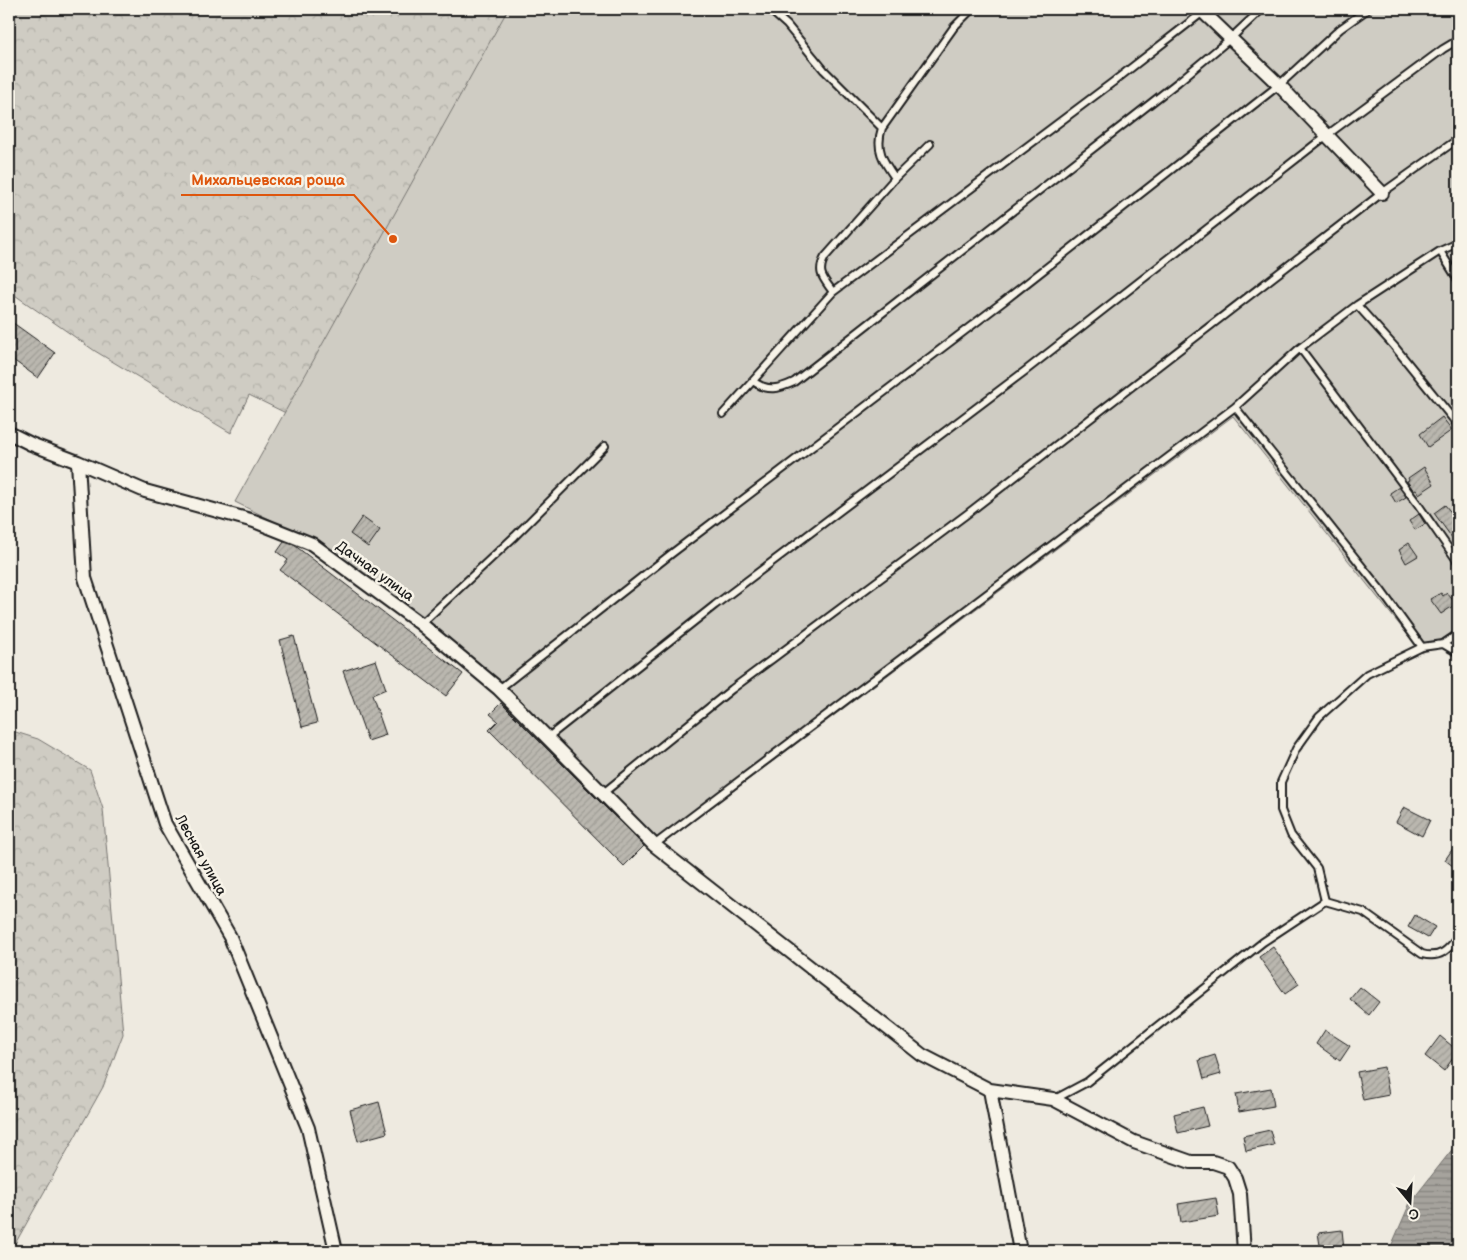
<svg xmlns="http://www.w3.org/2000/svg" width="1467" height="1260" font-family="'Balsamiq Sans',sans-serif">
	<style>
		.forest { fill: url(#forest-crowns); stroke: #767470 }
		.garden { fill: #cfccc3; stroke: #767470 }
		.water { fill: url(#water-rules); stroke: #6f6d69 }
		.building { fill: url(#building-hatch); stroke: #1c1c1c }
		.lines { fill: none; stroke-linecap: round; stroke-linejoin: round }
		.service-casing { stroke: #1c1c1c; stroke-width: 10 }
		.minor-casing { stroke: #1c1c1c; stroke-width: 16 }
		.service { stroke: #f7f3e8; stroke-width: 6 }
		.minor { stroke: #f7f3e8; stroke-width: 12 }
		.labels { text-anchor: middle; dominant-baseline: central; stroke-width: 5; stroke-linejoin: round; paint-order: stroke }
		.street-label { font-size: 14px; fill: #1c1c1c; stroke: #f7f3e8 }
		.leader { fill: none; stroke: #de560d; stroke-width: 2 }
		.callout-dot { fill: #de560d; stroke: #f7f3e8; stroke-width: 2 }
		.callout-label { font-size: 15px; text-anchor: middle; font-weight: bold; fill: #de560d; stroke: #f7f3e8; stroke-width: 5; stroke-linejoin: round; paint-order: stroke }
	</style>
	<defs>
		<pattern id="forest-crowns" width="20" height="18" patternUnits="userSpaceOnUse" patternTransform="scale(1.25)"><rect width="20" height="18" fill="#cfccc3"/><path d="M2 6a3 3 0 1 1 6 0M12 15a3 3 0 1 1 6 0" fill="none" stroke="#b1afa7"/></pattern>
		<pattern id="water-rules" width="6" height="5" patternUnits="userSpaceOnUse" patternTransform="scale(1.25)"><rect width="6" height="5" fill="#a6a39d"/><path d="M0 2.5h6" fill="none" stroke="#86847f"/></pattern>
		<pattern id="building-hatch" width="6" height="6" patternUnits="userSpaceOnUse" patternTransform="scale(1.25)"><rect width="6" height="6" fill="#bab7af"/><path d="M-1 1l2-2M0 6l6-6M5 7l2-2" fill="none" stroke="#9f9d96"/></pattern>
	</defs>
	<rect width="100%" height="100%" fill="#eeeae0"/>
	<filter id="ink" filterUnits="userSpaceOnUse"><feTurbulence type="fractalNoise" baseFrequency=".02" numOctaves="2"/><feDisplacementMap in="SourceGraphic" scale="10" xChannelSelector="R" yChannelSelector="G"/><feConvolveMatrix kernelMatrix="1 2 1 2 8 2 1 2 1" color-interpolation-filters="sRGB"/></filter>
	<g filter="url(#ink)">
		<!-- forest -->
		<path class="forest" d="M9,9h694l-407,409 -47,-23 -18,38 -136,-82 -86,-60z
			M9,730l29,9 52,31 13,39 20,225 -20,53 -92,164h-2z"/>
		<!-- garden -->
		<path class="garden" d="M508,9h950v619l-36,25 -189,-237 -573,430 -159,-160 -187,-145 -79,-39z"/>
		<!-- water -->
		<path class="water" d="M1458,1142v109h-69l21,-48z"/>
		<!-- building -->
		<path class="building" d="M9,320l46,33 -17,25 -29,-21z
			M1442,417l10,13 -24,17 -8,-13z
			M1424,467l10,17 -15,10 -3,-4 -2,1 -7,-10 2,-1 -1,-2z
			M1399,487l7,10 -10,6 -6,-10z
			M1445,505l13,16v25l-24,-33z
			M1419,514l6,10 -10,6 -6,-9z
			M362,517l18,13 -12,17 -18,-13z
			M284,542l10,3 169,129 -17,22 -166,-126 8,-10 -11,-8z
			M1409,543l9,13 -12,7 -7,-13z
			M1441,593l2,3 4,-3 9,11 -15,10 -11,-15z
			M294,636l23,87 -15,4 -22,-87z
			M376,660l10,29 -14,6 14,40 -18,6 -25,-70z
			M501,703l143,143 -20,20 -135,-136 9,-9 -8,-7z
			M1404,807l26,13 -8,16 -26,-14z
			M1458,841v29l-13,-10z
			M1415,915l20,12 -7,11 -20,-11z
			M1273,947l26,37 -14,10 -26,-37z
			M1360,987l19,15 -10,13 -19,-16z
			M1325,1030l25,16 -10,15 -24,-17z
			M1440,1036l18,15 -14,20 -19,-15z
			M1215,1055l6,19 -17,5 -5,-19z
			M1384,1067l5,28 -26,5 -6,-28z
			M1271,1088l3,18 -35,6 -3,-18z
			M379,1102l8,31 -29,8 -8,-31z
			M1203,1107l5,19 -30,7 -4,-19z
			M1270,1130l4,15 -28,6 -3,-15z
			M1216,1198l3,18 -38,6 -3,-18z
			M1342,1230l2,19 -23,2 -3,-18z"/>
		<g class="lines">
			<!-- service casing -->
			<g class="service-casing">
				<path id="service" d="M769,9l18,16 37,45 58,58
					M895,178c-12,-17 -20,-29 -13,-50l72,-101 18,-18
					M1440,251l18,29
					M833,292c-9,-13 -17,-19 -8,-35l70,-79 35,-34
					M1357,305l37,41 64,79
					M1300,348l117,155 41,59
					M753,381c14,11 26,8 41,1l384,-300 53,-44 31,-29
					M1235,407l145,182 42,58
					M723,414l110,-122 280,-210 90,-70
					M421,624l94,-88 90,-90
					M1458,634l-15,10 -21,3 -55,27 -48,43 -23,32 -15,33v28l10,25 26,33 8,33 38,11 59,42c18,5 26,-4 36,-17
					M1443,644l15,9
					M499,689l172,-135 333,-253 275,-216 61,-56 28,-20
					M547,738l168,-133 310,-234 302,-236 116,-86 15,-9
					M602,794l130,-105 235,-175 415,-321 76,-54
					M654,845l581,-438 65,-59 57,-43 83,-54 18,-8
					M1055,1099l32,-17 176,-140 62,-41"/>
			</g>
			<!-- minor casing -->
			<g class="minor-casing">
				<path id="minor" d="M1200,9l79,76 103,108
					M9,433l22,11 47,18 67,29 109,30 58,23 109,80 78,65 155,156 268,210 68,35 63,9 81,43 57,20h22l15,5 7,11 5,16 4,57
					M78,462l7,116 80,246 65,113 78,191 28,123
					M990,1090l30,161"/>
			</g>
			<!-- service -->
			<use href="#service" class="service"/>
			<!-- minor -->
			<use href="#minor" class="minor"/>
		</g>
	</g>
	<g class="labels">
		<!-- street labels -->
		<g class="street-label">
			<text transform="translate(375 571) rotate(36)">Дачная улица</text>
			<text transform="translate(201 855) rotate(61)">Лесная улица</text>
		</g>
	</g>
	<!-- callouts -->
	<path class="leader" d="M393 239L354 195H181"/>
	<circle class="callout-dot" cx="393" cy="239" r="5"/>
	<g class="callout-label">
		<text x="268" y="185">Михальцевская роща</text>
	</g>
	<!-- margin -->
	<rect width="1467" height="1260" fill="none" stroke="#f7f3e8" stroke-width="30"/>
	<rect x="15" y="15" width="1437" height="1230" fill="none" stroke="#1c1c1c" stroke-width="2" filter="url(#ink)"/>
	<!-- north arrow -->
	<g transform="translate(1410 1202) rotate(162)" stroke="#f7f3e8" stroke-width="4" paint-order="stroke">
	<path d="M0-4L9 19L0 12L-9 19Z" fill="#1c1c1c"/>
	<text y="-8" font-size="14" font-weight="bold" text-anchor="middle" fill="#1c1c1c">С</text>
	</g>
</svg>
